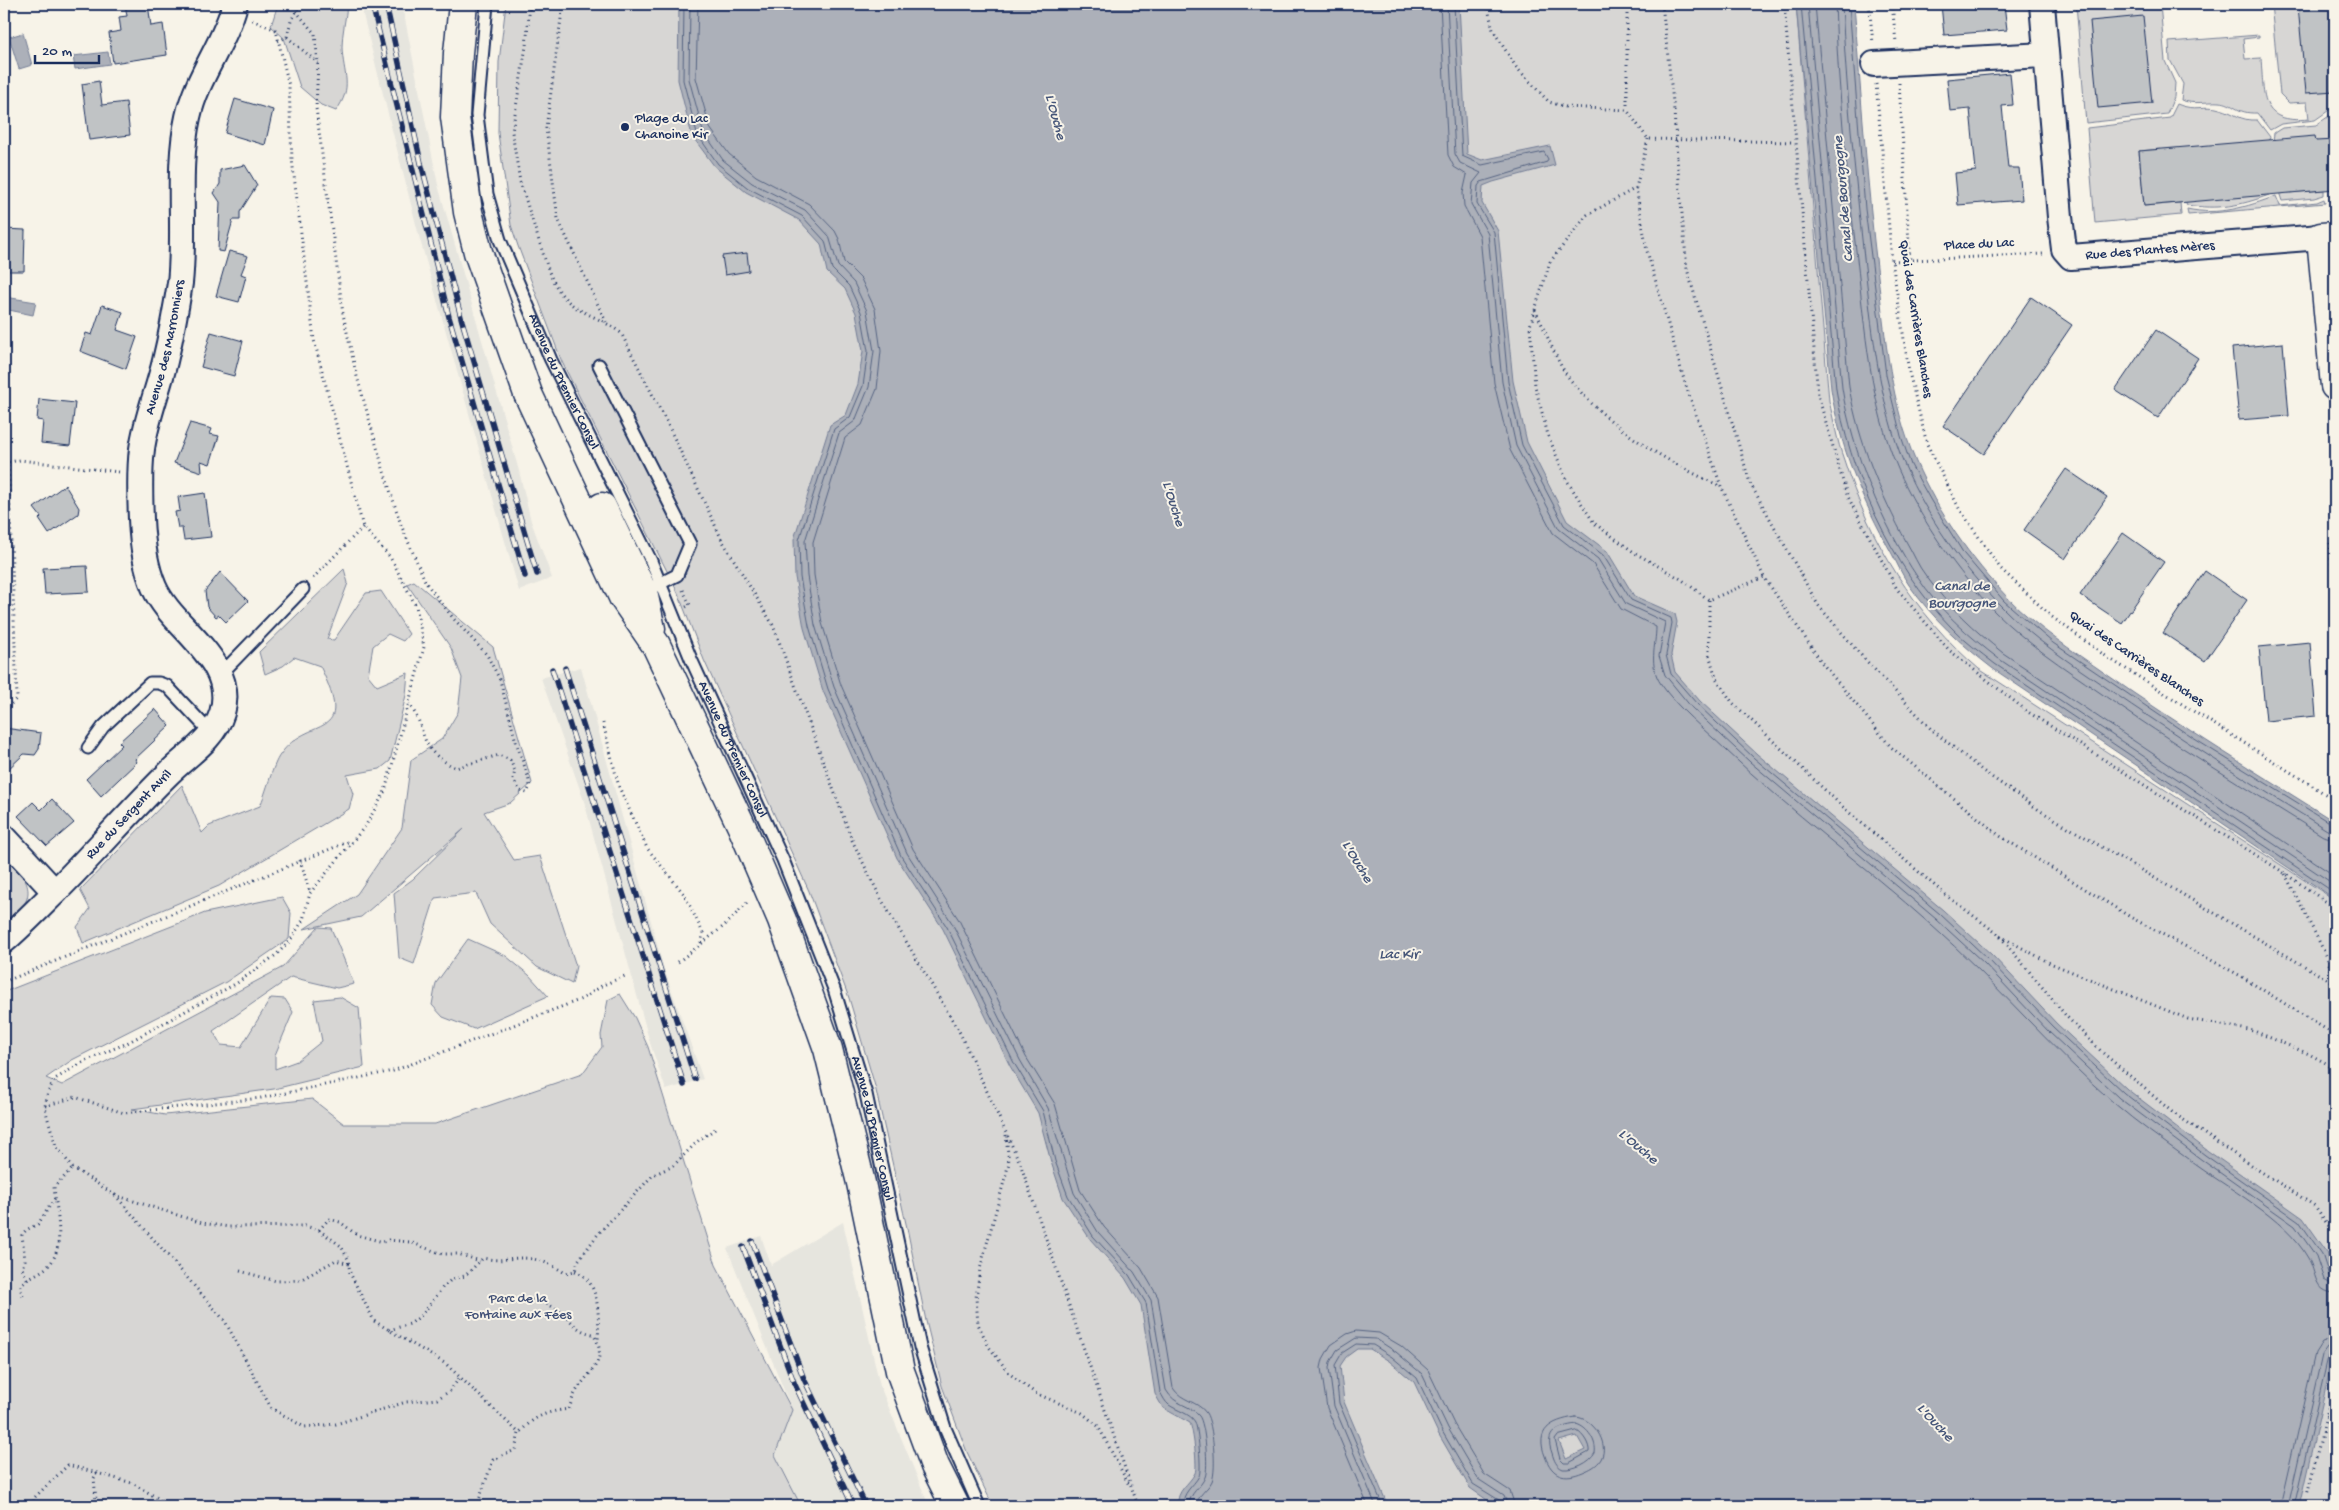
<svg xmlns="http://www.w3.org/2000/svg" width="2339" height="1510" font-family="'Gochi Hand',sans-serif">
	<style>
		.built { fill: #e6e5de }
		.green { fill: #d7d6d4; stroke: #798299 }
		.water { fill: #acb0b9; stroke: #727c95; fill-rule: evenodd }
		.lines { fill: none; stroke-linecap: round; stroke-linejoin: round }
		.shore { stroke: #556382; stroke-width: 1 }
		.building { fill: #c0c3c5; stroke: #1b2f5e }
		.lane-casing { stroke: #1b2f5e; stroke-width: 15 }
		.street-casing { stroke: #1b2f5e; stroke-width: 28 }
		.secondary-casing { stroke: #1b2f5e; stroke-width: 31 }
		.primary-casing { stroke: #1b2f5e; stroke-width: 31 }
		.path { stroke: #1b2f5e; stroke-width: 3; stroke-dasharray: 1 4; stroke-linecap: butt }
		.lane { stroke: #f7f3e8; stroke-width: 11 }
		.street { stroke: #f7f3e8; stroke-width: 24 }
		.secondary { stroke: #f7f3e8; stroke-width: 28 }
		.primary { stroke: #f7f3e8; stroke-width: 28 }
		.rail-casing { stroke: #1b2f5e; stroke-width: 5.5 }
		.rail { stroke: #f7f3e8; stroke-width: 4; stroke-dasharray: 11; stroke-linecap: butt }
		.path-bridge { stroke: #1b2f5e; stroke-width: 3; stroke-dasharray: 1 4; stroke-linecap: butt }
		.poi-dot { fill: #1b2f5e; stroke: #f7f3e8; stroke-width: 2 }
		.labels { text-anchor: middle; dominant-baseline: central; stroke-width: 4; stroke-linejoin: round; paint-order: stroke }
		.poi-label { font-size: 14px; fill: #1b2f5e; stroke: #f7f3e8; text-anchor: start }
		.street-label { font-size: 14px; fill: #1b2f5e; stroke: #f7f3e8 }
		.park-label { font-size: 14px; fill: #415076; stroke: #f7f3e8 }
		.water-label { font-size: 15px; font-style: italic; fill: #465679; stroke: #f7f3e8 }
	</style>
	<rect width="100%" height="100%" fill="#f7f3e8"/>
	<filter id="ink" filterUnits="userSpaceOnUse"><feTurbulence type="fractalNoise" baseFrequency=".02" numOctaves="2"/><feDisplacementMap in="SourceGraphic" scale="10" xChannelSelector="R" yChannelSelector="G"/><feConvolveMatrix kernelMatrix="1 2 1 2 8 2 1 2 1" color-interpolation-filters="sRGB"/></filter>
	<g filter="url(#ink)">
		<!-- built -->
		<path class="built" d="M363,4h39l36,181 81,286 12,50 21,57 -33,13 -100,-355 -56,-221z
			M581,667l83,302 39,110 -37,11 -16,-47 -66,-242 -43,-123z
			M843,1222l37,164 49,120h-128l-26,-51 17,-45 -65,-162 34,-12 10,29z"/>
		<!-- green -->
		<path class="green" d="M278,4h69c-1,14 -5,29 -5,43 1,28 12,39 -6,64l-15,-6 -21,-18 -16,-49 -13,-12z
			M506,4h1290l33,397c5,20 8,40 15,59 25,80 71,155 135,209l356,231v606h-1342l-26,-54 -25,-66 -16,-65 -19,-93 -32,-142 -26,-88 -40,-107 -105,-231 -26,-67 -116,-231 -44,-116 -7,-21 -13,-92 1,-71z
			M2076,4h84l5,57 10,22 -1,14 -7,17 -81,9z
			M2271,4h64v102l-20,14 -34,4 -11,6 -13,-17c-21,1 -23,-10 -37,-11 -14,-1 -26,3 -39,-2l2,-16 -13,-24 -1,-18 90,-7v2l-16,2 2,20 16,-1c3,39 -1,66 48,61l-2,-17 -18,1 -9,-9z
			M2177,104c18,8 28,0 43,5 16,4 19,12 37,11l13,17 -5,21 4,37c-30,11 -51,15 -82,10l-27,-56 -21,2 5,55 36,-3 1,12 -86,8 -8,-95 83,-10z
			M2335,112v28l-30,3 -17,50 36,-3v5l-10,3 -32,3c-9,-27 -12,-39 -8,-68l8,-5 34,-3z
			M2276,196l4,10 37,-4 7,-3 1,4 -137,12 -1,-6c31,7 60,-2 89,-13z
			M344,569l4,14 -21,56 7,1 32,-47 15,-2 28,43 -6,7 -15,-7 -15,12 -5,29 9,11 31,-13 -2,22 -16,66 -10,8 -33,6 6,19 -4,15 -130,77 -136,57 -6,-16 13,-18 -10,-19 102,-105 20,48 7,-7 51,-20c6,-13 13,-42 20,-51 29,-42 78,-11 40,-89l-26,-9 -11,9 -18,8 -6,-22z
			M414,581l79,66 39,136 -22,20 -26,9 30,48 26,-4 36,110 -4,18 -35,-17 -47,-43 -14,-31 -41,5 -21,66 -15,-6 -5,-65 19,-14 51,-50 -103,88 -57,12 53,-35 45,-66 9,-68 31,-21 16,-27 4,-34 -11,-30 -44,-64z
			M4,854c31,32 33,43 0,73z
			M282,897l9,16 -2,26 -63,43 -154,78 -26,18 16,7 221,-118 35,-40 13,1 23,56 -17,4 -46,-11 -78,54 8,14 20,2 30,-49 14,1 8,13 -18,43v14l22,-8 25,-20 -8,-41 26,-3 19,11 5,59 -90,22 -142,20 33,6 147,-16 32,25h91l147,-50 20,-27 -1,-12 7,-35 12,-6 15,24 13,29 68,218 76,145 -17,45 26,51h-797v-514l201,-79z
			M468,939l38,17 23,19 19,21 -74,33 -31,-12 -11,-12 4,-22z"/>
		<!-- water -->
		<path class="water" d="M679,4h780l8,150 15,6 68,-14 5,19 -62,17 -10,4 -1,17 16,28 15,150 14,61 40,79 40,30 27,45 41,18 2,8 -6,33 4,17 25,29 57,53 186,156 49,45 65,69 70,65 81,62 95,67 24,34 8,31v64l-36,159h-795l-14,-4 -20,-14 -32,-55 -24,-51 -25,-21 -19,-12h-13l-11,8 -6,9 4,36 44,104h-210c-2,-16 11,-21 17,-33 3,-7 -2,-43 -5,-50l-27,-15 -8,-14 -14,-89 -16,-27 -35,-39 -27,-41 -12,-36 -13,-49 -28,-47 -67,-137 -46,-71 -74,-167 -19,-63 -9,-51 -1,-38 36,-114 16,-10 12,-31 5,-33 -7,-38 -11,-24 -18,-17 -6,-28 -22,-24 -53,-28 -31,-25 -23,-31 -14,-56zM1577,1436l8,14 -19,9 -7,-18z
			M1796,4h58c7,91 13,181 24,272 7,62 13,128 38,186 21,49 55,97 92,136 29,30 64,52 98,76 74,52 152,99 229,148v77l-343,-231c-31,-24 -60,-50 -83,-83 -7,-10 -12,-22 -18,-33 -29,-52 -51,-104 -60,-163z
			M23,33l9,32 -13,4 -10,-32z
			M108,52l2,12 -35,5 -2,-13z
			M5,297l31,5 -3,13 -29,-6z"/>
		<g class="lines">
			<!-- shore -->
			<path class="shore" d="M684,4l-1,76 14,54 21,30 30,24 54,28 23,25 7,28 17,17 12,26 7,39 -5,35 -13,31 -16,12 -35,111 1,37 9,49 19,63 73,167 46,71 67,136 29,48 12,50 13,35 25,40 36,39 17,28 14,89c3,5 5,10 9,13 7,5 22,9 26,17 3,6 7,48 4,54 -6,11 -17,16 -16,30
				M690,4l-1,75 14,52 20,29 29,23 53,27 24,26 9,30 16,17 13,28 7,40 -5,36 -14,34 -16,12 -34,108 2,35 8,49 19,62 73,166 45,70 68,137 28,48 26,85 24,39 36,40 17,28 15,90c9,16 24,14 33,26 6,7 10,52 6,61 -4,11 -16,15 -16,29
				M698,4l-2,74 14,50 19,26 27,22 53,28 26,27 4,8 5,23 17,17 14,30 6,42 -4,38 -15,36 -17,13 -32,104 1,33 8,48 19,62 72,164 46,71 67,137 29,47 25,86 24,37 37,41 17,29 15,91c8,13 25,13 33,25 7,11 11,56 6,68 -4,9 -15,13 -15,25
				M1440,4l8,151 6,12 13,8 -4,18 1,13 16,30 14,147 16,67 43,83 40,31 28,45 35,18c0,19 -8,38 5,57 17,25 43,45 65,66 65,62 138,115 205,175 64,56 118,122 183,178 23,20 49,38 74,56 38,29 97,58 120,99 9,15 5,34 27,35
				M1447,4l8,150 5,9 21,10 -8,10 -2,21 17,30 14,148 14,64 43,83 39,30 28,45 39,18 -6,34 6,19 27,33 58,54 186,157 48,44 65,69 70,66 83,62 93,66 21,30 8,24 11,6
				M1454,4l8,152 20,9 62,-13 4,7 -1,3 -66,20 -3,4 -1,18 17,28 14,150 14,63 42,80 39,30 28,45 40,18 1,5 -6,32 5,19 26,30 57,54 186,156 48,45 65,68 71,66 81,62 94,66 23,33 7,22 6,3
				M1801,4l35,385c13,83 55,177 115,238 13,14 29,25 44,37l340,229
				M1808,4l34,384c10,64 40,136 76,190 21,32 51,58 81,81l336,226
				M1815,4l34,383c10,56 31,106 58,156 6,10 11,23 19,33 22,30 48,54 77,77l332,223
				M1835,4c3,85 12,171 22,255 8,71 13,145 41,210 22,50 60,104 97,143 31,31 68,55 104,80 73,51 149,97 224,144l12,3
				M1842,4c4,84 13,170 22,254 8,69 14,143 41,208 21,49 59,104 97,141 30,31 67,55 102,79 73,51 148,97 223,144l8,2
				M1849,4l16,205 21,166 15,61 10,29 20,36 33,53 40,47 49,42 140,95 142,88
				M1575,1417c17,0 35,26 26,42 -4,7 -11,10 -18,13 -19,8 -31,4 -38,-16 -10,-26 5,-35 30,-39z
				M1576,1424c12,3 21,18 19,29 -5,10 -22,17 -32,16 -7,-3 -9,-9 -11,-16 -8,-21 5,-26 24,-29z
				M1577,1431c6,3 13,14 12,21l-20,11h-5l-4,-4 -5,-19 3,-4z
				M1368,1506l-41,-98 -6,-40 2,-9 8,-14 16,-11 9,-3 23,2 22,13 27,24 26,54 30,50 26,17 5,15
				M1376,1506l-42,-100 -5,-38 1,-6 7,-12 19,-12 20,1 20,13 26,22 26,54 30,51 26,17 4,10
				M1383,1506l-44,-103 -4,-38 7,-12 14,-9 17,1 19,12 25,21 25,53 31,53 26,16 3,6
				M2280,1506l35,-153 7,-11 13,-4
				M2288,1506l34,-151 5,-7 8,-2
				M2294,1506l34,-149 7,-5"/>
		</g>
		<!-- building -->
		<path class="building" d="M125,4h23l3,22 12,-2 4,31 -54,8 -4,-30 12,-2 -2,-14 8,-1z
			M1941,4h63l3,26 -63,5z
			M2335,4v87l-29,2 -8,-87z
			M2143,16l9,87 -54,5 -8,-87z
			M2010,73l3,32 -11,1 6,62h11l3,32 -64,5 -3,-32 21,-2 -6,-62 -20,2 -3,-32z
			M99,81l3,24 24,-3 4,33 -41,5 -7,-56z
			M235,99l38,11 -8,35 -40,-12z
			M2315,136l1,5 19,-1v49l-191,17 -5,-55z
			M245,165l12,20 -17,27v8h-7l-9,32 -6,-1 2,-49 -6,-9 6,-9v-14z
			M4,229l21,1 -1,41h-20z
			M229,251l19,5 -7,18 5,2 -7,26 -23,-6z
			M747,253l2,18 -24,4 -3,-19z
			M2031,297l41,28 -88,129 -41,-28z
			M102,305l21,7 -6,18 20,7 -11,32 -46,-18 6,-18 6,2z
			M2156,330l42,28 -40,60 -43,-28z
			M211,332l32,9 -9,35 -33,-9z
			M2283,343l6,73 -50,4 -7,-72z
			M39,399l36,4 -5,43 -29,-3 2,-22 -6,-1z
			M190,423l22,6 -2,5 9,2 -9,28 -9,-3 1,11 -28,-9z
			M2066,469l41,28 -42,62 -41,-29z
			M65,485l14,23 -1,6 -29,20 -10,-15 2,-2 -7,-9z
			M205,493l6,44 -27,3 -2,-12h-4l-3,-16 5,-1 -2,-14z
			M2123,533l41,29 -42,61 -42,-28z
			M87,566l2,26 -44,2 -2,-26z
			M2205,571l42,29 -42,61 -42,-28z
			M220,572l28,29 -22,21 -7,-7 -3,2 -9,-10 -2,-16z
			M2310,642l6,74 -50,5 -7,-74z
			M155,709l15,17 -35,33 2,3 -36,34 -15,-17 36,-34 -3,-3z
			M4,728l37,5 -2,16 -4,6 -11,-1 -20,19z
			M52,799l22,24 -27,23 -29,-30 15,-14 8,8z"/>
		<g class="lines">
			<!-- lane casing -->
			<g class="lane-casing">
				<g id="lane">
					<path id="s1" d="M487,4l-10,111 10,79 13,46 51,120 100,201 40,98 92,201 51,129 32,105 54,253 25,81 34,78"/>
					<path d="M599,365l91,179 -13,31 -24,12"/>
					<path d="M220,675l83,-86"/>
					<path d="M88,748l15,-21 47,-44h9l8,3 44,47"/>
				</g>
			</g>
			<!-- street casing -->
			<g class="street-casing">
				<g id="street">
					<path id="s2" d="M2042,4l18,213 4,32 7,8 250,-20"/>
					<path d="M1874,64l172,-9"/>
					<path d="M4,837l51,55"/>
					<path id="s3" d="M4,941c15,-13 29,-27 43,-41 42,-41 80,-86 122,-127 18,-18 45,-34 53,-60 16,-53 -50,-84 -68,-126 -9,-21 -12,-46 -13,-68 -1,-23 -2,-47 1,-70 4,-30 16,-58 23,-88 6,-25 11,-52 15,-78 6,-55 -4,-112 8,-166 9,-41 37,-74 47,-113"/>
				</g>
			</g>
			<!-- secondary casing -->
			<g class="secondary-casing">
				<path id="secondary" d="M2335,236l-14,1 14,149"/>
			</g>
			<!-- primary casing -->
			<g class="primary-casing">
				<path id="primary" d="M463,4l-5,49 -3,64 13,95 10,40 50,142 95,203 33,48 86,182 40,93 46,129 33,134 39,188 35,95 20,40
					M602,507l41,85 8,37"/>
			</g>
			<!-- path -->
			<path class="path" d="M530,4l-4,42 -14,86 8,50 29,90c19,44 38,36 72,61l49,96 52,111 51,85 79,215 28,57 80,136 60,130 118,343
				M563,4l-17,124 12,91 48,103
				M1487,4l6,26 23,37 33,35 17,5 61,3 21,29 146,3
				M1627,4v106
				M1662,4l12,107
				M1784,4l34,391 29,100 50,94 52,61 79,62 255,160 52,36
				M1869,4l4,39
				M1892,4l4,38
				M296,11l19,23 3,29 -2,45 27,206 13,59 26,92 19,60 25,58 27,35 34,37 13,25 16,62 12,34 2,10 -3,7 -7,-2 -7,-12 2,-8 -5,-11 -11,-5 -43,13c-42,-21 -25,-34 -47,-64
				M252,20l24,10 13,56 3,73 22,181 49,187 27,30 26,49 8,41 -39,144 -19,34 -56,68 -7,27 -13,21 -14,14 -39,28 -110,60 -42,18 -30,18 -7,13 -3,14 2,10 9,30 17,22 42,27 87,28 27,4 76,-1 14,4 22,16 7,13 2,14 24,48 72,43 73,69 -4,17 -22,10 -16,46
				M287,37l31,26
				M278,41l9,-4 4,-16 9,-17
				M1899,83l11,177
				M1876,84l16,177 17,111 18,72 32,64 41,60 52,49 55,40 228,143
				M1648,139l-12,49 11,63 38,132 36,103 43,91 58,86 69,84 109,89 132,82 107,57 96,60
				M1677,158l10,111 63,214 68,122 41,48 72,76 52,42 56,39 296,174
				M1636,188l-49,27 -37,47 -20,64 5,60 13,49 18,44 28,44 41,30 46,26 28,21 55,-23
				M1892,261l151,-7
				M1535,310c10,19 22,53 34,68 38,49 96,83 151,108
				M4,463l16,-3 99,12
				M2335,543h-5l5,58
				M313,578l50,-51
				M683,590l7,15 -4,2
				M1709,600v54l7,24 16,24 113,107 102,87 51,38 69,83 36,36 69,59 77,52 66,42 17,25h3
				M4,711l13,-13 -9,-237
				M603,723l16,64 28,61 37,46 19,39 -2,11
				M300,860l10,32
				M2285,874l42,83 8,26
				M2000,936l50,27 138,56 66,12 55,23 26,14
				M678,962l46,-36 24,-24
				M4,982l346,-141
				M45,1106l30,-9 49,16 137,-15 132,-27 189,-72 21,-14 22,-9
				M1006,1135l3,28 -29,106 -4,29 2,26 11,23 21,27 25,19 47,20 16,13 31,59
				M115,1195l110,126 46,87 33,19 32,-3 70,-22 31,-3 13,-8 10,-14
				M319,1230l10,-11 11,3 17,13 26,7 6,-2 21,2 32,12h16l22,7
				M2332,1231l3,25
				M240,1271l36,10 24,-1 36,-20 13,4
				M575,1271c26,10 24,47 23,71
				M27,1279l-5,-11 3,-8 -3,-25 4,-5 12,-6 17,-26
				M23,1296l-3,-8c5,-11 18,-13 27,-21 20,-18 9,-57 7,-80l19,-19
				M517,1300c14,-2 29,2 41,10 15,10 15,20 35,24 17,26 -4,37 -16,56 -4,6 -6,13 -8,19 -24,3 -34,7 -50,24
				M389,1330l21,-6 12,-9 21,-28 9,-8 13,-3 18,-18c18,4 22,0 39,0 16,0 29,6 43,15l10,-2 3,-10 20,-27 55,-59 20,-9 26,-26 19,-13
				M2327,1415l8,12
				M34,1506l-1,-7 35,-34 29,8
				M101,1506l-5,-6 -2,-22 3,-5 35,10 39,23
				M2307,1506v-12l28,-113"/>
			<!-- lane -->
			<use href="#lane" class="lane"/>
			<!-- street -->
			<use href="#street" class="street"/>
			<!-- secondary -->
			<use href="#secondary" class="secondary"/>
			<!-- primary -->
			<use href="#primary" class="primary"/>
			<!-- rail casing -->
			<g class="rail-casing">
				<path id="rail" d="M372,4l77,313 76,259
					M386,4l35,159 41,158 75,253
					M565,668l130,411
					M552,669l132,416
					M752,1241l52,138 62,127
					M743,1247l52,138 58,121"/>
			</g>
			<!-- rail -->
			<use href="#rail" class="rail"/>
			<!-- path-bridge -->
			<path class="path-bridge" d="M1674,111l3,47"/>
		</g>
	</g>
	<!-- markers -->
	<circle class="poi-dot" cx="625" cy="127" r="5"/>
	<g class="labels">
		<!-- poi labels -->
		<g class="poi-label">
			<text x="635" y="119">Plage du Lac<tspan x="635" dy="16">Chanoine Kir</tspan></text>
		</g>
		<!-- street labels -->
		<g class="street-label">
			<text transform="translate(1979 245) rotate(-3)">Place du Lac</text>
			<text stroke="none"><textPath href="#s2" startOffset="336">Rue des Plantes Mères</textPath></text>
			<text transform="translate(1915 319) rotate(81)">Quai des Carrières Blanches</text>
			<text stroke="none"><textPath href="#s3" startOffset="710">Avenue des Marronniers</textPath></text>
			<text stroke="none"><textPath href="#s1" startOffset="394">Avenue du Premier Consul</textPath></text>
			<text transform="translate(2136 659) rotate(34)">Quai des Carrières Blanches</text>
			<text stroke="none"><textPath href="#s1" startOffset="799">Avenue du Premier Consul</textPath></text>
			<text stroke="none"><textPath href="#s3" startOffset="178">Rue du Sergent Avril</textPath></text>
			<text stroke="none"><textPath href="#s1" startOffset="1204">Avenue du Premier Consul</textPath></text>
		</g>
		<!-- park labels -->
		<g class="park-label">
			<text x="518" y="1299">Parc de la<tspan x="518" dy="16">Fontaine aux Fées</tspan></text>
		</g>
		<!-- water labels -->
		<g class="water-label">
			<text transform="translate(1055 117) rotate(75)">L'Ouche</text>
			<text transform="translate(1844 199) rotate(-95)">Canal de Bourgogne</text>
			<text transform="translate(1173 504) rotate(73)">L'Ouche</text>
			<text x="1962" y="587">Canal de<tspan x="1962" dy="17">Bourgogne</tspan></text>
			<text transform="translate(1357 862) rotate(59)">L'Ouche</text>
			<text x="1399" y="955">Lac Kir</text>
			<text transform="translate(1638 1147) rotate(40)">L'Ouche</text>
			<text transform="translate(1935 1423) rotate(47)">L'Ouche</text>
		</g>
	</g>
	<!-- margin -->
	<rect width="2339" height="1510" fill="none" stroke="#f7f3e8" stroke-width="20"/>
	<rect x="10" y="10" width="2319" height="1490" fill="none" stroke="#1b2f5e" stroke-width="2" filter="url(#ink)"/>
	<!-- scale -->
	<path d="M35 55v8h64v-8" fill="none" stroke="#1b2f5e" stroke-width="2.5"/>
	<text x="42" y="55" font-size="15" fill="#1b2f5e" stroke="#f7f3e8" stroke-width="4" paint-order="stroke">20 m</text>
</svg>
